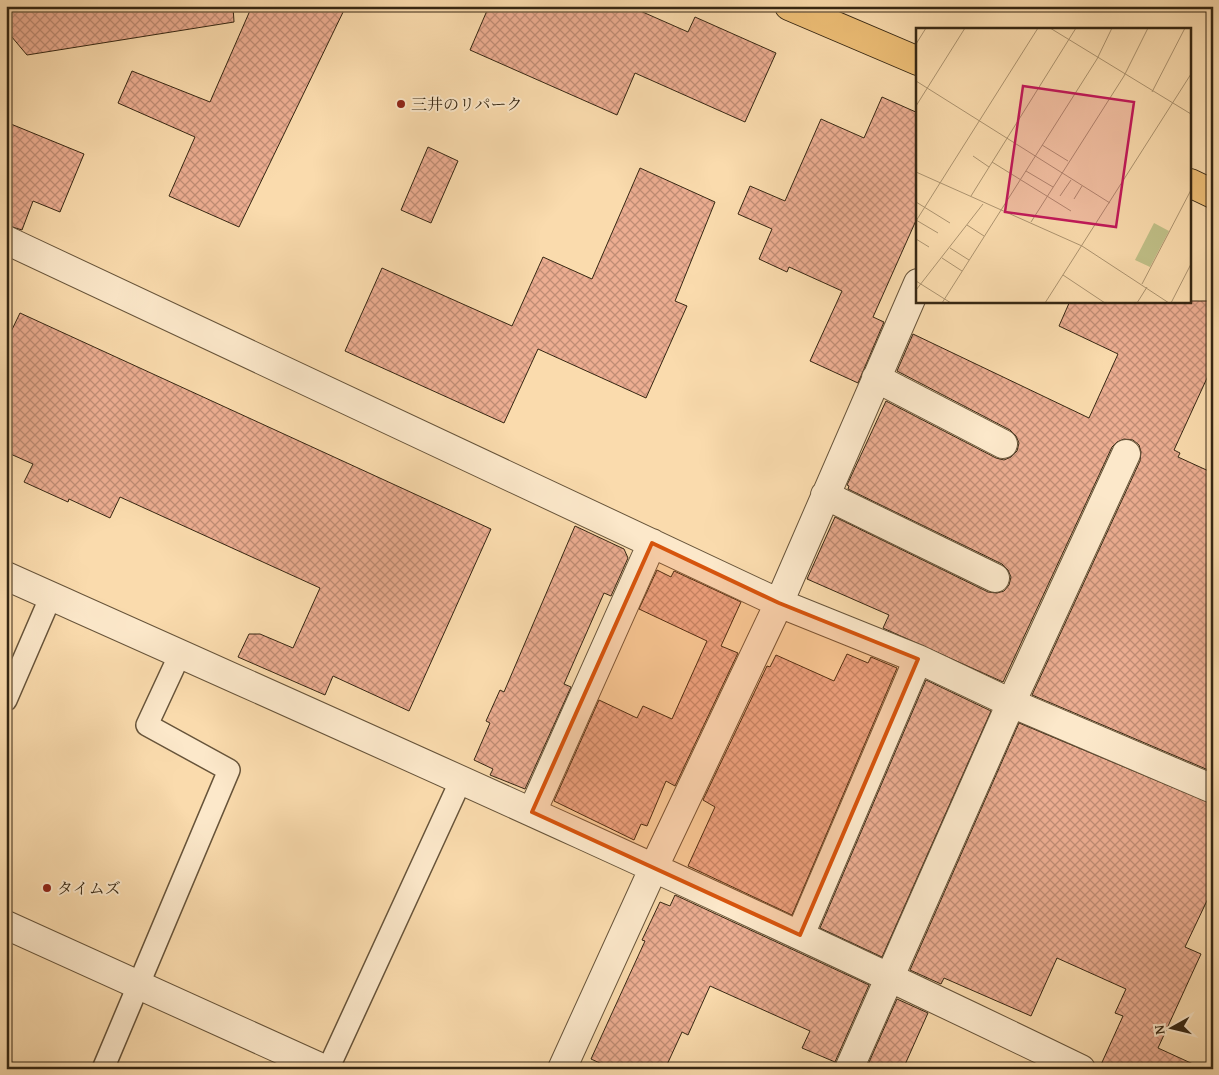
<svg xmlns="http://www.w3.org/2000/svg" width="1219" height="1075" font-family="'Gentium Book Plus','Noto Serif JP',serif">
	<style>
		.building { fill: url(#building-cross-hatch); stroke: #362713 }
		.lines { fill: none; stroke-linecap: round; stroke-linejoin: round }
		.lane-casing { stroke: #67543a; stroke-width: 24 }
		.street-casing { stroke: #67543a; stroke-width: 30 }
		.primary-casing { stroke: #362713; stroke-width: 30 }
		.lane { stroke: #fce8ca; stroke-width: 21 }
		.street { stroke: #fce8ca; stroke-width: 28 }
		.primary { stroke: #edbe76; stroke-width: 28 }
		.marked { fill: #d6540d; fill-opacity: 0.2; stroke: #d6540d; stroke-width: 4; stroke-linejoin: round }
		.poi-dot { fill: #8f2418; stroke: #fce8ca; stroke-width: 2 }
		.labels { text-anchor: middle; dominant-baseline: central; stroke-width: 4; stroke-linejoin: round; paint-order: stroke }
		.poi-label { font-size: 16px; fill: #362713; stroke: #fce8ca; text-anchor: start }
		.inset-road { fill: none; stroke: #ac936f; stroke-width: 1 }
		.view { fill: #c2185b; fill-opacity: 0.15; stroke: #c2185b; stroke-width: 2.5 }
		.inset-edge { fill: none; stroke: #362713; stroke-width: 2.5 }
	</style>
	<defs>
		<pattern id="building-cross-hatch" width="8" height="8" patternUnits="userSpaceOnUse" patternTransform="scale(1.25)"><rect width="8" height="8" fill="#ecad91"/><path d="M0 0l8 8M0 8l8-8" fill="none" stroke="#c08d75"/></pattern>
	</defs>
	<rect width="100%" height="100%" fill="#fadbad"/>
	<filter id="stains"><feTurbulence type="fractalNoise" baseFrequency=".004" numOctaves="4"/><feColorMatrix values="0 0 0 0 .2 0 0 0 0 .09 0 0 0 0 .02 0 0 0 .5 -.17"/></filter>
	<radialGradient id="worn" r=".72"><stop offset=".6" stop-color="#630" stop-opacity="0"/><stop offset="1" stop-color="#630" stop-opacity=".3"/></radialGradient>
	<!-- building -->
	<path class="building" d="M6,6h227l1,16 -207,33 -21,-25z
		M252,6h94l-107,221 -70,-31 26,-59 -77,-34 14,-32 78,31z
		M489,6h140l59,26 7,-15 81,36 -31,69 -110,-49 -18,42 -147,-65z
		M882,97l36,16v103l-45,101 11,5 -26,61 -48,-22 32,-70 -53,-24 -2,5 -28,-13 13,-30 -34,-15 12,-28 35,15 36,-82 43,19z
		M6,122l78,32 -24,58 -27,-11 -11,29 -16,-5z
		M428,147l30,14 -27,62 -30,-13z
		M640,168l75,34 -40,99 12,5 -41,92 -108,-49 -34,74 -159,-72 37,-83 130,58 31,-69 49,22z
		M1070,301h143v64l-39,85 6,3 -2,4 35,16v299l-181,-77 108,-234 1,-9 -2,-7 -6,-5 -9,-1 -7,3 -5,5 -109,235 -120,-54 6,-13 -82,-36 28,-62 153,75 9,1 7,-2 5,-6 2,-8 -3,-7 -6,-6 -154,-75 1,-3 -2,-1 39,-84 110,57 8,2 7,-3 6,-6 2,-8 -3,-7 -6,-6 -113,-59 16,-37 176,84 29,-64 -59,-28z
		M20,313l471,216 -82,182 -76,-35 -8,19 -87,-38 11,-23h11l33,14 27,-60 -200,-91 -10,21 -41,-19 -1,3 -44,-20 9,-18 -27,-12v-110z
		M575,526l49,23 4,9 -17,38 -7,-3 -40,91 7,3 -46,102 -35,-14 3,-6 -19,-9 16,-37 -4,-2 14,-31 4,2z
		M657,570l14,7 3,-6 67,31 -20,44 17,7 -63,133 -9,-5 -19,45 -6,-2 -7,16 -80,-39 45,-101 38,18 6,-12 29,13 35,-78 -68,-32z
		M847,654l21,9 3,-6 26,11 -105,247 -104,-49 27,-59 -12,-7 64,-134 3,1 6,-12 58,26z
		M926,680l65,31 -109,246 -62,-29z
		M1019,723l194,81v84l-28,59 16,7 -43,94 46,21h-105l24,-53 -8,-3 11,-24 -69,-31 -26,58 -87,-38 -3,6 -31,-14z
		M675,895l194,90 -34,77 -33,-14 8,-17 -100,-45 -22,49 -6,-3 -17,37h-52l-22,-10 54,-118 -3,-1 18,-38 10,4z
		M897,999l31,14 -25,56h-37z"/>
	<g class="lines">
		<!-- lane casing -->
		<g class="lane-casing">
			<path id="lane" d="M6,700l45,-104
				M103,1069l126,-299 -82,-45 33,-71
				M328,1069l133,-289"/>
		</g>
		<!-- street casing -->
		<g class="street-casing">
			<path id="street" d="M6,240l773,363 139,56 93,44 202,86
				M876,378l127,66
				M825,495l170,83
				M6,576c360,161 720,321 1075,493
				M532,812l120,-269
				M6,925l318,144
				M800,935l118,-276
				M562,1069l92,-202 125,-264 139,-320
				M849,1069l162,-366 115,-249"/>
		</g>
		<!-- primary casing -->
		<g class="primary-casing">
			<path id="primary" d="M789,6l129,55
				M1190,183l23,11"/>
		</g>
		<!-- lane -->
		<use href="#lane" class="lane"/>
		<!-- street -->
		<use href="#street" class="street"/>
		<!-- primary -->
		<use href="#primary" class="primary"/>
	</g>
	<!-- marked area -->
	<path class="marked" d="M652,543l127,60 139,56 -118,276 -268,-123z"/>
	<!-- markers -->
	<g class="poi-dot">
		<circle cx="401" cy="104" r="5"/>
		<circle cx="47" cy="888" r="5"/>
	</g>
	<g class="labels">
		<!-- poi labels -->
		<g class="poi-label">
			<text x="411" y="104">三井のリパーク</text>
			<text x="57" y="888">タイムズ</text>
		</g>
	</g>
	<!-- overview -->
	<g transform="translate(916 28)">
		<rect width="275" height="275" fill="#fadbad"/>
		<path d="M238,195l15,8 -19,36 -15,-7z" fill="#c0c088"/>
		<path class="inset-road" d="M134,0l141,86M0,16l10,-16M0,53l194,122M236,64l33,-64M0,78l49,-78M126,117l26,16M57,128l16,11M76,134l79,49M110,143l27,16M0,144l166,74 87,57M55,168l105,-168M144,168l11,-16M158,171l8,-13M0,174l34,21M0,192l22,13M0,193l122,-193M115,194l93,-146 24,-48M51,197l17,11M0,211l13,8M34,220l19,12M26,230l20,13M147,247l42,28M0,253l35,22M226,256l49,-94M0,262l67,-86M26,275l155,-244 15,-31M129,275l146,-229M221,275l10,-16M255,275l20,-39"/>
		<path class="view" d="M107,58l111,16 -18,125 -111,-15z"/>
		<rect width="275" height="275" class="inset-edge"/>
	</g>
	<!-- margin -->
	<rect width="1219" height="1075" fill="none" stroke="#fadbad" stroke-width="25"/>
	<rect x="8" y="8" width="1204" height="1060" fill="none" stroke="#362713" stroke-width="2.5"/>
	<rect x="12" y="12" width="1194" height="1050" fill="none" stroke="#362713"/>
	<!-- north arrow -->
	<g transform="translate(1172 1028) rotate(262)" stroke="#fce8ca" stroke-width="4" paint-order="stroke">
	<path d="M0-4L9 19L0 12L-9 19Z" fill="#362713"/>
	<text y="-8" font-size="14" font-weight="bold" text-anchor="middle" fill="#362713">N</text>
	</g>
	<rect width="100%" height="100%" filter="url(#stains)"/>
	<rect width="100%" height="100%" fill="url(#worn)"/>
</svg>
